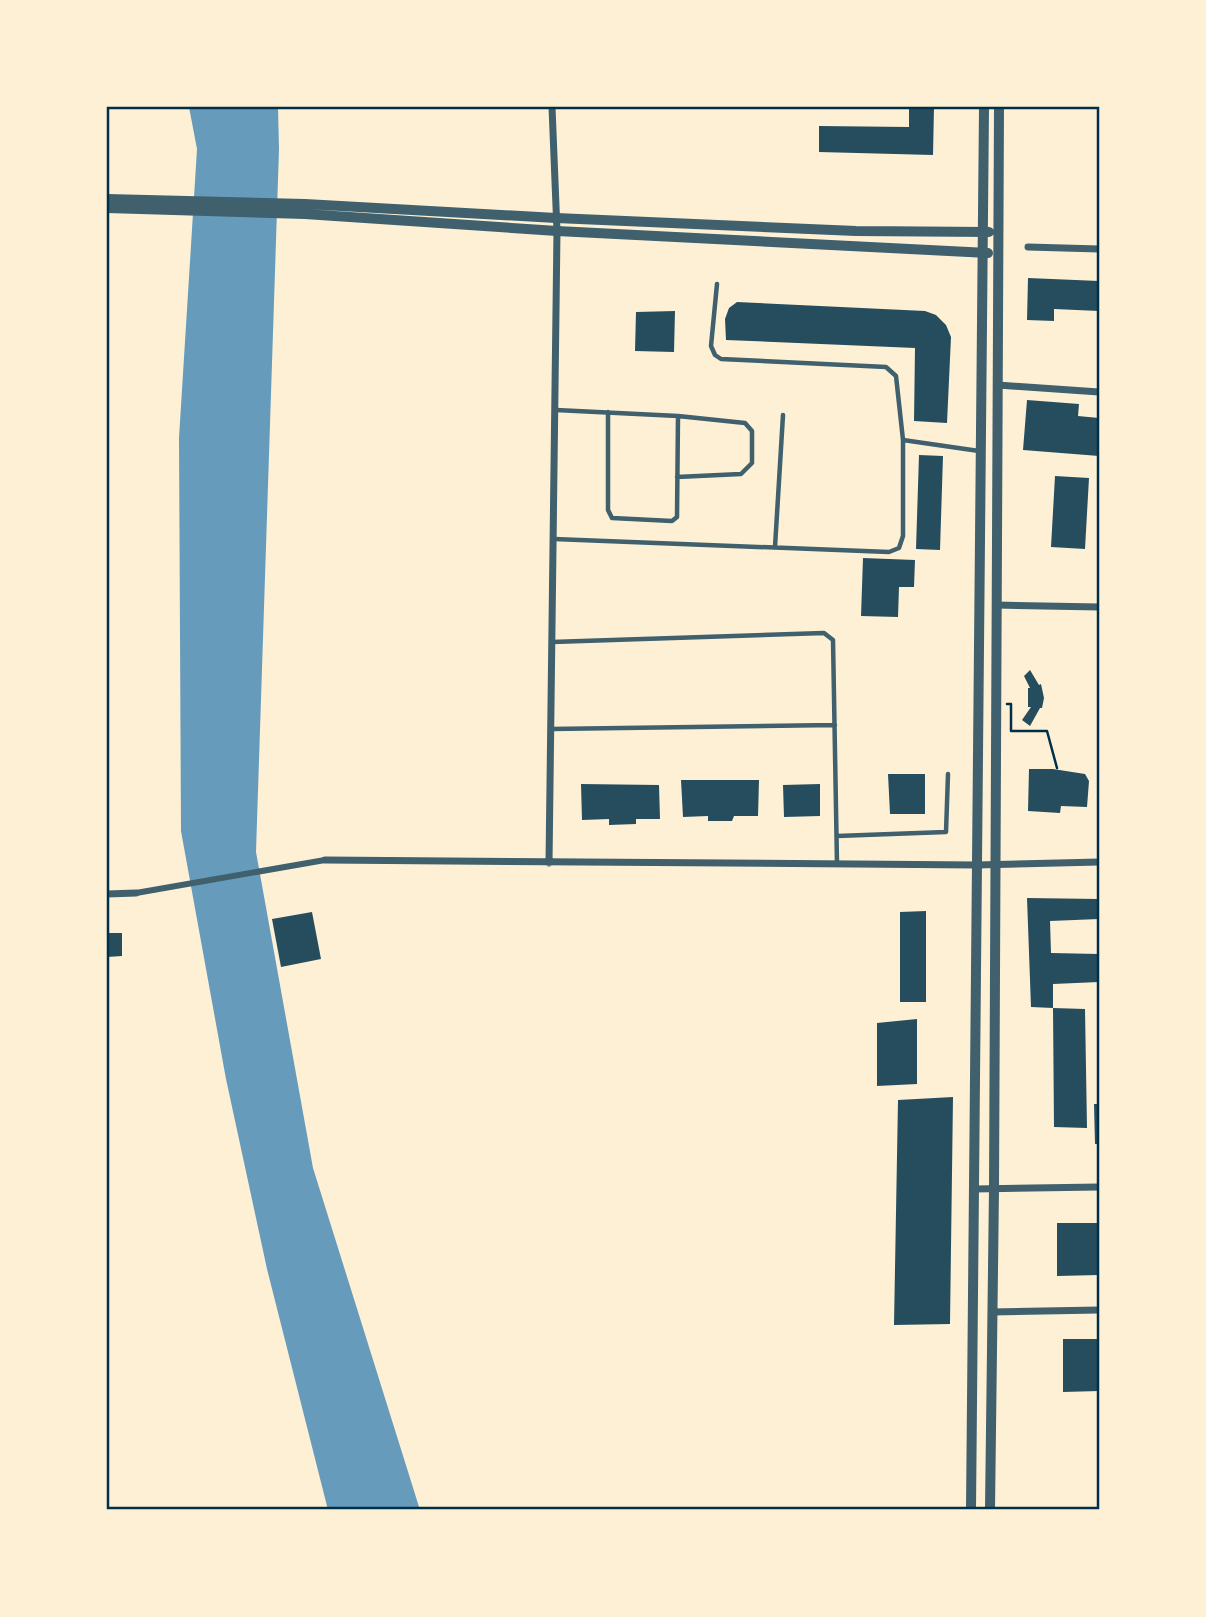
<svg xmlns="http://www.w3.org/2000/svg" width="1206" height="1617" font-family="'Fira Sans',sans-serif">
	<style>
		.water { fill: #669bbc }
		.building { fill: #264d5e }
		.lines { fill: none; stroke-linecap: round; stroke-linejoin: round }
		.path { stroke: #003049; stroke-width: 2.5 }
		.service { stroke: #3f606c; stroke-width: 4.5 }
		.pedestrian { stroke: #3f606c; stroke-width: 6 }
		.minor { stroke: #3f606c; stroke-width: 7 }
		.tertiary { stroke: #3f606c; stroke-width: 10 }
		.neatline { fill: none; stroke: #003049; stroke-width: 2.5 }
	</style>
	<rect width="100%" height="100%" fill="#fdf0d5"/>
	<!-- water -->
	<path class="water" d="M189,107h89l1,42 -23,703 57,316 107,342h-92l-61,-241 -41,-190 -45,-248 -2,-393 18,-289z"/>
	<!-- building -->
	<path class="building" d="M909,107h25l-1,48 -114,-3v-26l90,1z
		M1028,278l71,3v30l-45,-2v12l-27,-1z
		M737,302l188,9 11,4 10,10 5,12 -4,86 -33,-2 1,-73 -189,-8 -1,-21 4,-11z
		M675,311l-1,41 -39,-1 1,-39z
		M1027,400l52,4 -1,12 21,2v38l-76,-6z
		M919,455l24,1 -3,94 -24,-1z
		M1055,476l34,2 -4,71 -34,-2z
		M863,558l52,2 -1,27h-15l-1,30 -37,-1z
		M1030,670l9,15 2,-1 3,14 -2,10h-2l-10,18 -8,-6 9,-13h-3v-19h2l-6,-12z
		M1029,769h24l32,5 4,7 -2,26 -26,-1 -1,7 -32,-2z
		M888,774h37v40h-35z
		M681,780h78l-1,36h-24l-2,5h-24v-5l-25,1z
		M581,784l78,1 1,34h-24v5l-27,1v-6l-27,1z
		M820,784v32l-36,1 -1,-32z
		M1027,898l72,1v20l-49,2 1,32 48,1v28l-46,2v24l-22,-1z
		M926,911v91h-26v-90z
		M312,912l9,47 -40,8 -9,-48z
		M107,933h15v23l-15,1z
		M1053,1008l32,1 2,119 -33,-1z
		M917,1019v65l-40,2v-63z
		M953,1097l-3,227 -56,1 4,-225z
		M1094,1104h5v40h-4z
		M1057,1223h42v52l-42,1z
		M1063,1339h36v52l-36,1z"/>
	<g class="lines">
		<!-- path -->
		<path class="path" d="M1007,704h4v27h36l10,37"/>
		<!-- service -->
		<path class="service" d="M717,284l-6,62 4,9 6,4 165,8 10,9 7,64 76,11
			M556,410l122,6 -1,101 -5,4 -60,-3 -4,-8v-98
			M677,477l64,-3 11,-11v-32l-7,-8 -67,-7
			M554,539l335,13 10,-4 4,-12v-96
			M775,547l8,-132
			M552,642l272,-9 9,7 4,224
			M551,729l284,-4
			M837,836l109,-4 2,-58"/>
		<!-- pedestrian -->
		<path class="pedestrian" d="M136,893l189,-33"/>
		<!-- minor -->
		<path class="minor" d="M1028,247l71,2
			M998,385l101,7
			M996,605l103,2
			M325,860l651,5 123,-3
			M549,863l8,-632 -5,-124
			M107,894l29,-1
			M974,1189l125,-2
			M992,1312l107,-2"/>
		<!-- tertiary -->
		<path class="tertiary" d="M107,199l198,5 251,14 300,13 133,1
			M107,208l198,6 252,17 431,22
			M971,1510l13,-1403
			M990,1510l4,-321 5,-1082"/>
	</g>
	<!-- border -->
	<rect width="1206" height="1617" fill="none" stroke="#fdf0d5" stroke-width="217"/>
	<rect x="108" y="108" width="990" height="1400" class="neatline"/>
</svg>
